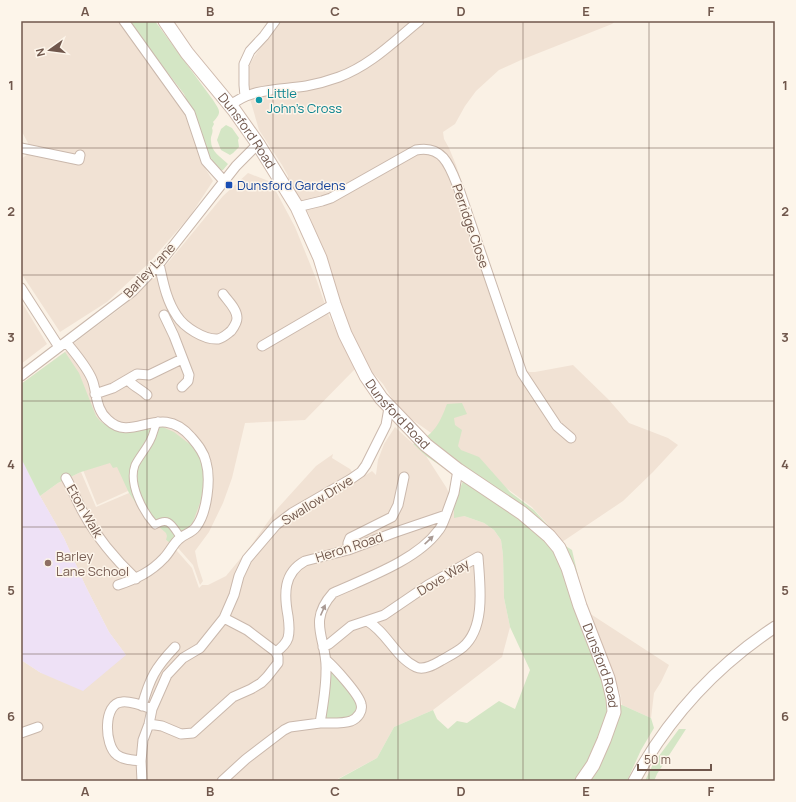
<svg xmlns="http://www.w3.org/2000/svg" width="796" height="802" font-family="Manrope,sans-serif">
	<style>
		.residential { fill: #f1e2d4 }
		.education { fill: #eee1f6 }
		.green { fill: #d4e6c5 }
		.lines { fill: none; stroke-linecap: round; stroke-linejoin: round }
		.pedestrian-casing { stroke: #cab8ac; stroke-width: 9 }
		.minor-casing { stroke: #cab8ac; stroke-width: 11 }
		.tertiary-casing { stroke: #cab8ac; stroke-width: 13 }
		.secondary-casing { stroke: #cfbaad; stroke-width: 15 }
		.pedestrian { stroke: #fff; stroke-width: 7 }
		.minor { stroke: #fff; stroke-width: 9 }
		.tertiary { stroke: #fff; stroke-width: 11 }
		.secondary { stroke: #fff; stroke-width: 13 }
		.oneway { fill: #a99a94 }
		.grid { fill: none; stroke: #70574c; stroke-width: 1; stroke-opacity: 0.55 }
		.culture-dot { fill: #0f9aa8; stroke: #fdf5ea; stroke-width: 1.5 }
		.transit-dot { fill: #1a4fb4; stroke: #fdf5ea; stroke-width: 1.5 }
		.education-dot { fill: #8d6e63; stroke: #fdf5ea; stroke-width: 1.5 }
		.labels { text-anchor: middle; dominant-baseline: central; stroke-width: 3; stroke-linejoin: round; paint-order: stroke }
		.culture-label { font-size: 13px; fill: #0d838f; stroke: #fdf5ea; text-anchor: start }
		.street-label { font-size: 13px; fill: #70574c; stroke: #fdf5ea }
		.transit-label { font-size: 13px; fill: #164399; stroke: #fdf5ea; text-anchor: start }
		.education-label { font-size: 13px; fill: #785e54; stroke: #fdf5ea; text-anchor: start }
		.neatline { fill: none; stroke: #70574c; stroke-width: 1.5 }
		.grid-label { font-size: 13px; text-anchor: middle; font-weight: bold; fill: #70574c }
	</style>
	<rect width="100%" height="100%" fill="#faf1e5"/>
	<!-- residential -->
	<path class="residential" d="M21,21h99l70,99 15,48 8,13 -23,35 -42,48 -41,38 -47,30 -39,-59v-114l7,-5v-11l-7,-13z
		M279,21h336l-3,3 -91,36 -22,10 -23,21 -11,15 -10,18 -12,8 1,7 5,9 7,17 67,202 6,5h6l38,-7 36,35 20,23 39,15 10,7 -25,27 -30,29 -61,41 -3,-5 -27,-30 -98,-72 -34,-24 -17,-27 -20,-22 -8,-16 -46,-132 -21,-32v-6l-6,-11 -23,-35 -13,-45 2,-17 6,-11z
		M248,173l23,9 24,45 22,54 12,35 26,53 -50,51 -60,3 -13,55 -9,25 -14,29 -14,19 3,15 5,15 -3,4 -7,-20 -22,-25h-5l4,3 22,25 7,20 3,-3h6l18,-9 24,-29 27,-38 39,-43 17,-12 -1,4 18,11 8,11 14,-9 4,4 2,-15 6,-16 11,-17 31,29 20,31 8,16 10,13 20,7 10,7 7,10 2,15 1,43 6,29 -8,30 -69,53 -39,17 -17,31 -43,23h-98l-14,-6 -7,6h-184l-10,-3v-118l20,13 85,-18 -17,-23 -23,-45 -22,-49 -24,-42 18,-13 23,-11 15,35 33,-14 12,18 27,23 -38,-44 -33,15 -14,-35 -62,-19v-67l45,-33 12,-11 44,-33 23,-21 22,-22 56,-68z
		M21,301l26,43 -26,20z
		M589,613l80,52 -8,17 -7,11 -3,25 -29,-13 -2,-12z"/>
	<!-- education -->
	<path class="education" d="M21,458l19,38 24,42 22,49 23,45 17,23 -43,36 -42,-18 -20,-13z"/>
	<!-- green -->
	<path class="green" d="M128,21h27l58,79c7,11 9,12 0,22l1,2 -2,4c2,5 -2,8 -1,13 0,11 10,16 17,23l-5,6 -4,1 -12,-15 -4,-19 -19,-43z
		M226,125l6,3 7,10 -1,2 1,7 -6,6 -3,2 -9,-5 -4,-10 4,-11z
		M65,352l14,21 17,43 4,5 10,7 11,3 37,-6 16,7 22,17 6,12 2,16 -3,23 -8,22 -5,6 -9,5 -9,10 -4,-3 1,-4 -1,-3 -25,-22 -12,-18 -12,-26 -4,1 -3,-5 -29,9 -23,11 -18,13 -19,-38v-74z
		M462,403l5,11 -13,4 1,7 7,5 -4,16 3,4 18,7 31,35 24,18 27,30 3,5 8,5 36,154 14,1 29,13 3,10 -13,22 -14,31h-292l42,-23 17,-31 39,-17 4,9 11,10 9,-8 10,2 32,-22 16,8 15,-39 -20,-43 -6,-29 -1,-43 -2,-15 -7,-10 -10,-7 -20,-7 -10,2v-15l9,-22 -37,-25 -13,-12c21,-9 26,-19 34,-40z
		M331,669c7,8 28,28 27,38 -1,5 -5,8 -7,11l-25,3 -2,-3 5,-46z
		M679,729h7l-29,45 -3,7h-9l8,-17z"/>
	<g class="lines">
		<!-- pedestrian casing -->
		<g class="pedestrian-casing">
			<path id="pedestrian" d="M158,421c-4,6 -4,13 -8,20 -4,8 -11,16 -15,24 -7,19 8,47 20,60 15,-9 17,1 26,13"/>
		</g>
		<!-- minor casing -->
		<g class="minor-casing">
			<path id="minor" d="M124,21l66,92 16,48 18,20
				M245,96l-1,-11v-21l6,-13 14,-15 11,-15
				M230,106c20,-18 51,-16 76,-20 11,-2 22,-5 33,-9 32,-12 54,-35 80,-56
				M21,148l58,12 1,-5
				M297,207l25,-6 9,-3 85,-48c29,-6 35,20 44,42l62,181 35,53 14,12
				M159,264c4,17 7,36 18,52 7,11 27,24 41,23 5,-1 9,-5 13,-8 3,-4 6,-8 6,-13 0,-9 -9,-17 -14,-24
				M21,288l38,59
				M164,315l10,21 15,39 -1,6 -6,6
				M66,342c8,10 23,27 27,40 4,13 3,28 15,38 25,24 52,-19 83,17 6,7 13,15 15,25 5,17 1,51 -10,65 -4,6 -12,7 -17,12 -6,5 -9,13 -15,19 -13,14 -28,21 -46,27
				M262,346l72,-42
				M21,376l112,-85 26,-27 77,-98 22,-22
				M128,380c6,7 13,9 19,15
				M95,394l18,-6 24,-14 12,1 33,-16
				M66,478c7,12 11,24 18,36 14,25 31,45 52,65
				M348,550v-7l2,-5 42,-21 6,-12 6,-28
				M224,618l23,12 29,22
				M323,647l6,-3 22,-18 33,-11 44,-30 50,-28c2,28 8,70 -15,90 -6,5 -14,9 -21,13 -7,4 -18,11 -26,7 -21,-10 -29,-35 -49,-46
				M276,652c4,-3 10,-8 12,-14 2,-7 1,-15 0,-22 -4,-21 -5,-43 17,-55l43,-11 48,-18 50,-17 8,-22 4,-23
				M142,706c8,-28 13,-38 33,-59
				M320,723c9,0 23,1 31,-2 7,-3 12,-10 10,-17 -2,-10 -27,-37 -35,-44
				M149,724l13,2 19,8 12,-1 40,-36 18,-8 10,-6 6,-6 11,-14v-6l-2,-5
				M21,733l17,-6
				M141,761c-9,-1 -17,-1 -24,-6 -13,-10 -14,-52 5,-53 7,-1 22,4 30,7
				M142,781l-1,-20 2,-21 6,-16 3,-15 15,-34 16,-17 17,-10 24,-30 10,-23 5,-19 8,-17 29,-34 16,-12 59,-34 10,-7 5,-7 20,-40 3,-17
				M222,781l24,-22 38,-29 6,-3 30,-4c3,-17 6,-34 6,-52 2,-31 -20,-48 7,-78 33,-15 84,-33 105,-62 4,-4 6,-11 8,-16"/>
		</g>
		<!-- tertiary casing -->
		<g class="tertiary-casing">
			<path id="tertiary" d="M634,781c34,-63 82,-115 141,-154"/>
		</g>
		<!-- secondary casing -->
		<g class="secondary-casing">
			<g id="secondary">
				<path id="s1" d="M165,21l22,32 47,57 24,34 39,63 23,51 14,46 11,30 21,42 15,22 45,47 32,25 64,43 27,23 10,12 9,20 12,38 28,72 5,21 1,13 -10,28 -11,25 -11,16"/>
			</g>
		</g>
		<!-- pedestrian -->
		<use href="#pedestrian" class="pedestrian"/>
		<!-- minor -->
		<use href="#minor" class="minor"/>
		<!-- tertiary -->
		<use href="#tertiary" class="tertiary"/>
		<!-- secondary -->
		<use href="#secondary" class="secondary"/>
	</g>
	<!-- one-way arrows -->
	<defs><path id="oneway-solid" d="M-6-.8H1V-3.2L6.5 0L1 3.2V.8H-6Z"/></defs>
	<g class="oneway">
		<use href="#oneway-solid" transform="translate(429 540) rotate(-43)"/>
		<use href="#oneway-solid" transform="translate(323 610) rotate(-66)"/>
	</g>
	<!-- grid -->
	<path class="grid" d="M147,21v760M273,21v760M398,21v760M523,21v760M649,21v760M21,148h754M21,275h754M21,401h754M21,527h754M21,654h754"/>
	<!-- markers -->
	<circle class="culture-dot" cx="259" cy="100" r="4"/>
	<rect class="transit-dot" x="225" y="181" width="8" height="8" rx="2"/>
	<circle class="education-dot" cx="48" cy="563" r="4"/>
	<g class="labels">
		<!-- culture labels -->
		<g class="culture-label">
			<text x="267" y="93">Little<tspan x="267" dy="15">John's Cross</tspan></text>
		</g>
		<!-- street labels -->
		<g class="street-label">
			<text stroke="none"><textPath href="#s1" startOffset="137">Dunsford Road</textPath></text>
			<text transform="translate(471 226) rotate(71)">Perridge Close</text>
			<text transform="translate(149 270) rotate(-47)">Barley Lane</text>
			<text stroke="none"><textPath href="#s1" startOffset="461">Dunsford Road</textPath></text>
			<text transform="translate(317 500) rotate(-32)">Swallow Drive</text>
			<text transform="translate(85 511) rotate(60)">Eton Walk</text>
			<text transform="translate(349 547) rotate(-18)">Heron Road</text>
			<text transform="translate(443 577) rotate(-31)">Dove Way</text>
			<text stroke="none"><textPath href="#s1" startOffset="797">Dunsford Road</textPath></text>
		</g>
		<!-- transit labels -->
		<g class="transit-label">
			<text x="237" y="185">Dunsford Gardens</text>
		</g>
		<!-- education labels -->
		<g class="education-label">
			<text x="56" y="556">Barley<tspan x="56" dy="15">Lane School</tspan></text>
		</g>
	</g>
	<!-- border -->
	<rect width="796" height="802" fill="none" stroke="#fdf5ea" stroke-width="44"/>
	<!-- north arrow -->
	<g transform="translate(50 50) rotate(256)" stroke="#fdf5ea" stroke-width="3" paint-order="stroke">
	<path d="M0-3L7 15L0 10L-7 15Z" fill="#70574c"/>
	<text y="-6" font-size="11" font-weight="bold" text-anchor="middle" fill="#70574c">N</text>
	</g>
	<!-- scale -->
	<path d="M638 764v6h73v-6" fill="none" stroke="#70574c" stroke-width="2"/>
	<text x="644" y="764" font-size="12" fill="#70574c" stroke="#fdf5ea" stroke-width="3" paint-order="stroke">50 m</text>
	<rect x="22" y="22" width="752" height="758" class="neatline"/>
	<g class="grid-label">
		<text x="85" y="16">A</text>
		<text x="210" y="16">B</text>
		<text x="335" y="16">C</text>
		<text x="461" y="16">D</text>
		<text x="586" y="16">E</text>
		<text x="711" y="16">F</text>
		<text x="11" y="90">1</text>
		<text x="785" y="90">1</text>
		<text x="11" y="216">2</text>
		<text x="785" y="216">2</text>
		<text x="11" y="342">3</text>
		<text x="785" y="342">3</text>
		<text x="11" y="469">4</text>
		<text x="785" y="469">4</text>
		<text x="11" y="595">5</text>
		<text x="785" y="595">5</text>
		<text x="11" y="721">6</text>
		<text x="785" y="721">6</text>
		<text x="85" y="796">A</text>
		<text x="210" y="796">B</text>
		<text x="335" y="796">C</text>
		<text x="461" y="796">D</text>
		<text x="586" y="796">E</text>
		<text x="711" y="796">F</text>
	</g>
</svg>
